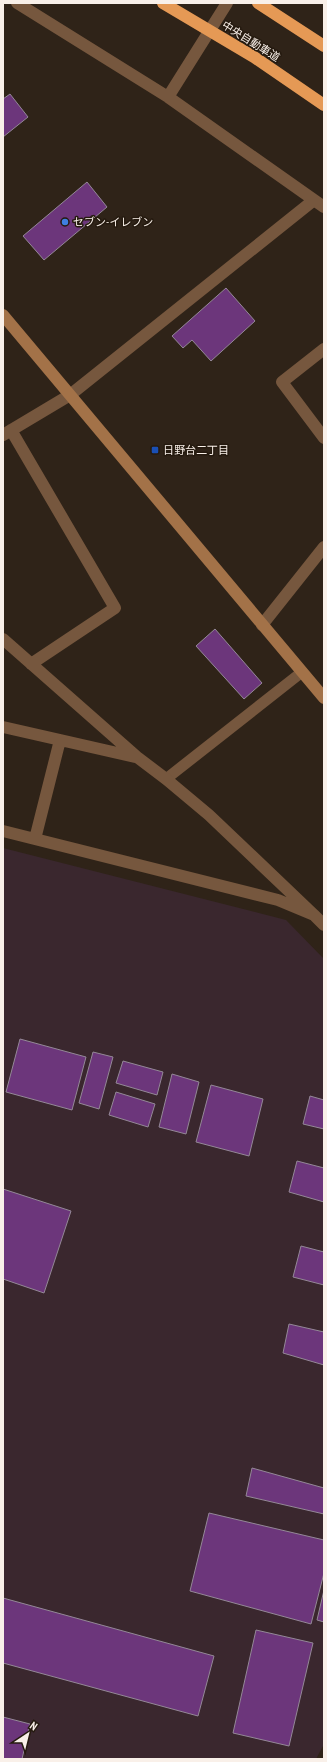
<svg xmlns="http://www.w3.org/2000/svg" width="327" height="1762" font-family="'PT Sans Narrow','Noto Sans JP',sans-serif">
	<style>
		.industrial { fill: #3a272e }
		.building { fill: #6c367b; stroke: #948897 }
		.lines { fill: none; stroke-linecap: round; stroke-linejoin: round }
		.lane { stroke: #76573e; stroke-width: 11 }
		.street { stroke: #76573e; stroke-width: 12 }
		.secondary { stroke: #a37248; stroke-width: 12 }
		.highway { stroke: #e59955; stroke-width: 12 }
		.shop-dot { fill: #3f7fe0; stroke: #251a0f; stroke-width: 1.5 }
		.transit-dot { fill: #1a4fb4; stroke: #251a0f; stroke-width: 1.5 }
		.labels { text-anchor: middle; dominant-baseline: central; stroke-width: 3; stroke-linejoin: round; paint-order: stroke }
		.street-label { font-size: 11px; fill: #f9f0e9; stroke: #251a0f }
		.poi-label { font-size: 11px; fill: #f9f0e9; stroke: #251a0f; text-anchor: start }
	</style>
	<rect width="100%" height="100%" fill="#2f2318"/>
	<!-- industrial -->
	<path class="industrial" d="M3,848l283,72 38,39v785l-8,15h-313z"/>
	<!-- building -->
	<path class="building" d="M10,94l18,23 -25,20v-38z
		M87,182l20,25 -63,53 -21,-24z
		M226,288l29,33 -44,40 -19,-21 -9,8 -11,-12z
		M215,629l47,54 -18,16 -48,-53z
		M20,1039l66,18 -14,53 -66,-18z
		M93,1052l20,5 -14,52 -20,-6z
		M123,1061l40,11 -6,23 -41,-12z
		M172,1074l27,8 -13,52 -27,-7z
		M211,1085l52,14 -14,57 -53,-14z
		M116,1092l39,12 -7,23 -39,-12z
		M310,1096l14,4v29l-21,-5z
		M297,1161l27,7v34l-35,-10z
		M3,1189l68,22 -27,82 -41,-14z
		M301,1246l23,6v33l-31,-8z
		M289,1324l35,8v33l-41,-12z
		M252,1468l72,20v26l-78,-18z
		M209,1513l115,27v33l-13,51 -121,-33z
		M324,1590v32l-7,-2z
		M3,1598l211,58 -16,60 -195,-53z
		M256,1630l57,13 -24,103 -56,-13z
		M3,1717l27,7 -8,35h-19z"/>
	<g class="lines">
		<!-- lane -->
		<path class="lane" d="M166,779l136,-107"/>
		<!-- street -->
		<path class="street" d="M17,3l151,94 156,110
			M168,97l59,-94
			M324,349l-42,33 42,56
			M11,430l104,178 -84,56
			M3,435l67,-40 244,-195
			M262,625l62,-78
			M3,639l134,118 29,22 43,36 105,100
			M3,727l132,30
			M3,831l275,69 36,15 10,10
			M35,839l25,-99"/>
		<!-- secondary -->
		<path class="secondary" d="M3,315l321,383"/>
		<!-- highway -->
		<path class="highway" d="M163,3l91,54 70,48
			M258,3l66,43"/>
	</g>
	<!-- markers -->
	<circle class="shop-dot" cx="65" cy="222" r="4"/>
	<rect class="transit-dot" x="151" y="446" width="8" height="8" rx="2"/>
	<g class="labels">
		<!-- street labels -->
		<g class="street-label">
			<text transform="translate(251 41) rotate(32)">中央自動車道</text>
		</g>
		<!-- poi labels -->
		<g class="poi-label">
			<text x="73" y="222">セブン-イレブン</text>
			<text x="163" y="450">日野台二丁目</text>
		</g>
	</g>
	<!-- border -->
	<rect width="327" height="1762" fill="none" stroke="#f9f0e9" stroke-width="8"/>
	<!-- north arrow -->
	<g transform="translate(28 1734) rotate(35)" stroke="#251a0f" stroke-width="3" paint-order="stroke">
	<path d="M0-3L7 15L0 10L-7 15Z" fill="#f9f0e9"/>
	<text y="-6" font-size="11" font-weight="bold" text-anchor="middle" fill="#f9f0e9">N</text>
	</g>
</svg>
